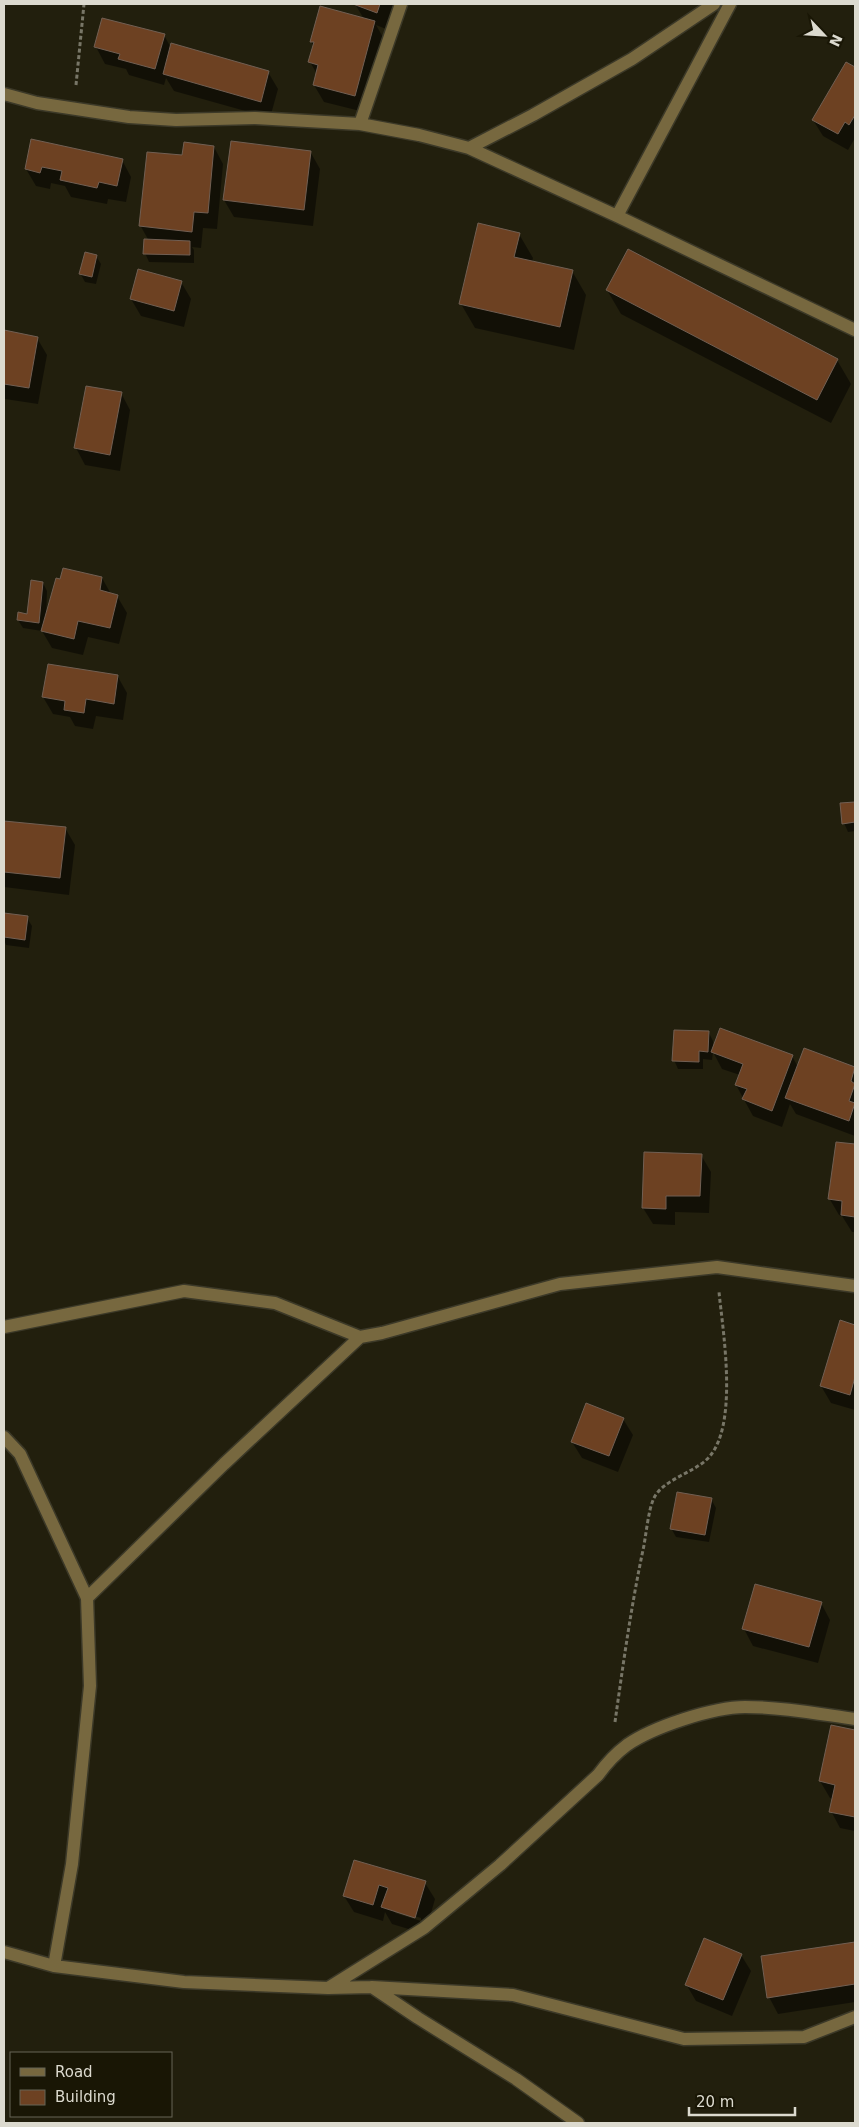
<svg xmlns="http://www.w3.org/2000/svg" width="859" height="2127" font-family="'DejaVu Sans',sans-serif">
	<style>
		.shadow { fill: #0007; fill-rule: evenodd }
		.building { fill: #6d4122; stroke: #715f53 }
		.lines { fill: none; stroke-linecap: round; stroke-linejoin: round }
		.minor-casing { stroke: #3c3928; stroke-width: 15 }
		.path { stroke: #787667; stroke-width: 3; stroke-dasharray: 4 2.5; stroke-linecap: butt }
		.minor { stroke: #77683f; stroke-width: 12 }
	</style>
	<rect width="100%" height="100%" fill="#221f0d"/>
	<!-- shadow -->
	<path class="shadow" d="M355,4h41l-10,25 -10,-4 8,14 -20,73 -40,-10 -10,-17 3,-11 -7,-12 4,-15 -3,-6 53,-22z
		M164,35l7,13 97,24 10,17 -8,29 -96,-27 -8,-13 -2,7 -35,-10 -3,-6 -21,-5 -9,-17z
		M846,63l9,6v69l-7,12 -25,-14 -10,-16z
		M32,141l90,19 9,17 -5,25 -18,-3 -1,5 -36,-7 -6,-11 -14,-3 -1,6 -14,-3 -10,-17z
		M214,147l9,17 -6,65 -14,-1 -2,20 -9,-1 2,3v13l-45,-1 -4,-9 4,-12 -9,-16z
		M311,153l9,16 -7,57 -79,-9 -10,-17z
		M519,234l14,24 -1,4 40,9 14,24 -12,55 -99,-22 -14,-24z
		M96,256l5,8 -5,20 -11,-2 -5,-9z
		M181,282l10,17 -7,28 -43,-11 -10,-17z
		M607,290l230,70 14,24 -20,39 -210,-109z
		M4,332l33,6 10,17 -9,49 -33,-5 -1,-3z
		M121,393l9,17 -10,61 -35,-6 -9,-17z
		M102,578l9,16 6,2 10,17 -8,31 -31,-7 -5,18 -31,-7 -10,-17 -19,-3 -5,-8 10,-5 15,-32 4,8 -1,27z
		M49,666l69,11 9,16 -4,27 -27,-4 -3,13 -18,-3 -5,-9 -17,-3 -10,-17z
		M855,803v28l-7,1 -4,-9 -2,-18z
		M4,822l61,6 10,17 -6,50 -65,-8z
		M5,914l22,4 5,8 -3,22 -23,-3 -2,-5z
		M709,1033l4,8v9l79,6 6,11 7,-17 50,18v68l-59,-22 -6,-10 -8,23 -29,-11 -17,-31 4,-10 -18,-6 -9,-17 -1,8 -9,-1v10h-25l-4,-9z
		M837,1143l18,3v86h-3l-10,-16 -3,-1 -10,-17z
		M701,1155l10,17 -2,41 -34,-1v13l-22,-1 -10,-16z
		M840,1322l15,4v84l-24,-7 -10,-17z
		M623,1419l10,16 -15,37 -36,-14 -10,-16z
		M711,1499l5,9 -7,34 -33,-5 -5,-9z
		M821,1603l9,17 -12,43 -65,-17 -9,-17z
		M832,1727l23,5v99l-15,-3 -9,-17 2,-12 -3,-1 -10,-17z
		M355,1861l70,22 10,16 -10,35 -33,-10 -7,-12 -2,9 -29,-9 -10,-16zM395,1910l26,8v3l-26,-8z
		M855,1943v59l-77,12 -9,-17 -7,-40z
		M741,1955l10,16 -19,45 -36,-15 -10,-17z"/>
	<!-- building -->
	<path class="building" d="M353,4h27l-3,9z
		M320,6l55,15 -20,75 -42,-11 5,-20 -10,-3 6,-20h-4z
		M102,18l63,16 -10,35 -37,-10 2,-5 -26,-7z
		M171,43l98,28 -8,31 -98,-28z
		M846,62l9,5v48l-6,10 -4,-3 -7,12 -26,-14z
		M31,139l92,20 -6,27 -18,-4 -2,6 -37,-8 2,-9 -20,-4 -2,6 -15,-4z
		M231,141l80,10 -7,59 -81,-10z
		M184,142l30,4 -6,67 -14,-1 -2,20 -53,-6 8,-74 35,3z
		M478,223l42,10 -6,24 59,13 -13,57 -101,-23z
		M144,239l46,2v14l-47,-1z
		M628,249l210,110 -21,41 -211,-110z
		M85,252l12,3 -5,22 -13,-3z
		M138,269l44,12 -8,30 -44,-12z
		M4,330l34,7 -9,51 -25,-4z
		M86,386l36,6 -12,63 -36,-7z
		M63,568l39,9 -2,13 18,5 -8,33 -32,-7 -4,18 -33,-8 15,-53 4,1z
		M31,580l12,2 -4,41 -22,-3 1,-8 9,2z
		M48,664l70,11 -4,29 -28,-5 -2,14 -20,-3 1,-9 -23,-4z
		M855,802v20l-13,2 -2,-21z
		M4,821l62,6 -6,51 -56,-6z
		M4,913l24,3 -3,24 -21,-3z
		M720,1028l73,27 -21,56 -30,-12 5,-10 -12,-4 8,-21 -32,-12z
		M674,1030l35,1 -1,21 -9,-1v11l-27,-1z
		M804,1048l51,19 -4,14 4,3 -6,17 6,2 -6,18 -64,-23z
		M836,1142l19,2v73l-14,-2 1,-14 -14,-2z
		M644,1152l58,2 -2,42h-34v13l-24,-1z
		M840,1320l15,5v52l-5,18 -30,-9z
		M586,1403l38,15 -15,38 -38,-14z
		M677,1492l35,6 -7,37 -35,-6z
		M755,1584l67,18 -13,45 -67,-18z
		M831,1725l24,5v87l-26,-5 6,-27 -16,-4z
		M354,1860l72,21 -11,37 -34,-11 7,-19 -9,-3 -6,20 -30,-9z
		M704,1938l38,16 -19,46 -38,-15z
		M855,1942v42l-88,14 -6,-42z"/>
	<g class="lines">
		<!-- minor casing -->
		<g class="minor-casing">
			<path id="minor" d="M4,94l33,9 92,14 47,3 79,-2 105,6 59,11 50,13 148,68 238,114
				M360,124l41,-120
				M469,148l64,-33 99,-56 82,-55
				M617,216l113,-212
				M4,1327l180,-36 91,12 85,34
				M4,1437l16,17 67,144 3,88 -18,178 -18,102
				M87,1598l137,-134 136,-127 22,-4 178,-49 157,-17 138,19
				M4,1952l50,14 130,16 144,6 44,-1 141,8 171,44 120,-2 51,-20
				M372,1987l46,31 98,61 62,44
				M328,1988l96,-60 76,-63 98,-90c8,-11 17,-21 29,-30 26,-18 86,-38 118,-38 37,0 74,7 110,12"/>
		</g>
		<!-- path -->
		<path class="path" d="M76,85l8,-81
			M615,1722c8,-57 16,-115 28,-172 3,-13 5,-40 11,-52 8,-17 37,-25 51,-37 35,-29 18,-128 14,-169"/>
		<!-- minor -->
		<use href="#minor" class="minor"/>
	</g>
	<!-- border -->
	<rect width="859" height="2127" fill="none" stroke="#dcdacf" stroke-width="10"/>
	<!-- legend -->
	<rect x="10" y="2052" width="162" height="65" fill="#191605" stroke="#676456"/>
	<rect x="20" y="2068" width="25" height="8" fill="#77683f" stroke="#676456"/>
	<text x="55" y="2077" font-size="15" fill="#dcdacf">Road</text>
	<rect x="20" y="2090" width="25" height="15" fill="#6d4122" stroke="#676456"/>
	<text x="55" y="2102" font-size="15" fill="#dcdacf">Building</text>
	<!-- north arrow -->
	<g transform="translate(824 35) rotate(115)" stroke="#191605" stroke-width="4" paint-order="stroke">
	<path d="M0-4L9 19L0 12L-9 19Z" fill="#dcdacf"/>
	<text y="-8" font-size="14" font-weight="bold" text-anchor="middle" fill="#dcdacf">N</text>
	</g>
	<!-- scale -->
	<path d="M689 2107v8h106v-8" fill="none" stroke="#dcdacf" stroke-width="2.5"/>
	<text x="696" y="2107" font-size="15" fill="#dcdacf" stroke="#191605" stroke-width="4" paint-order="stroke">20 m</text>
</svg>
